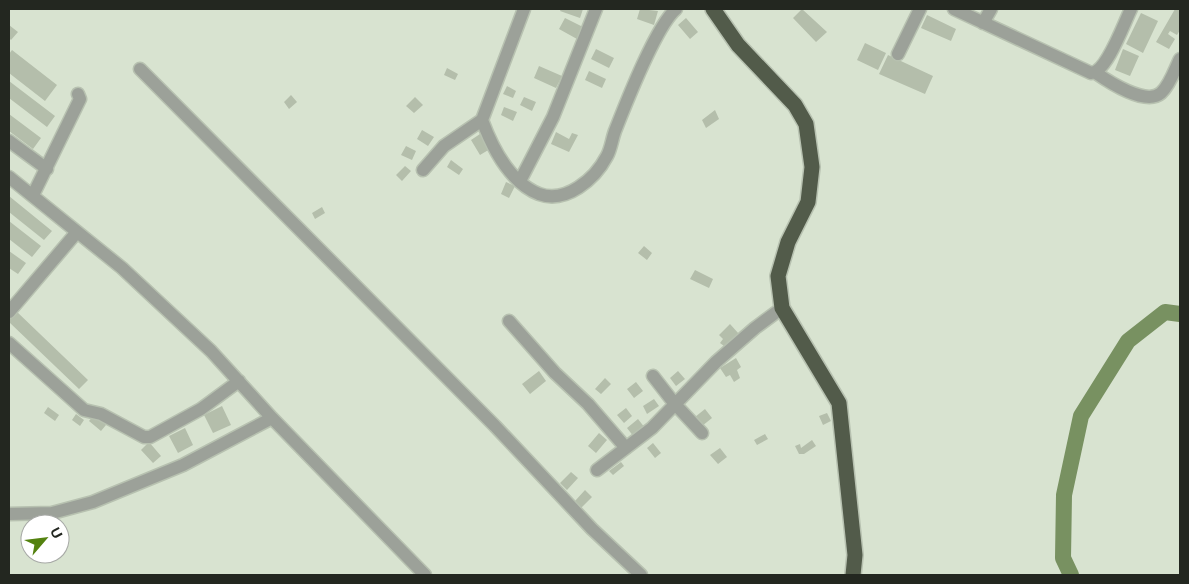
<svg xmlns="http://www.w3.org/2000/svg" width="1189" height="584" font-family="Helvetica,sans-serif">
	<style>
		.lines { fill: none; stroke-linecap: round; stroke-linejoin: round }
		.river { stroke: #789161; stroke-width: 16 }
		.building { fill: #b4beab }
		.minor-casing { stroke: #b7c1b0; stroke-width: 15 }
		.highway-casing { stroke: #b7c1b0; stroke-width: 18 }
		.minor { stroke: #9ca199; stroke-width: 12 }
		.highway { stroke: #525b4a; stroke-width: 15 }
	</style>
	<rect width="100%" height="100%" fill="#d8e3d0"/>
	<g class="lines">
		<!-- river -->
		<path class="river" d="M1071,575l-8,-17 1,-63 17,-79 47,-75 37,-29 15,2"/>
	</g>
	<!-- building -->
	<path class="building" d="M561,9h22l-3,9 -20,-7z
		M640,9l18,2 -4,14 -17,-6z
		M802,9l25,23 -11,10 -23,-24z
		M1175,9h5v21l-3,5 -7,-4 -2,3 7,5 -6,10 -13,-7z
		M1141,13l17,8 -15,32 -17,-9z
		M927,15l29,14 -5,12 -30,-13z
		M565,18l18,9 -6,12 -18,-10z
		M686,18l12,14 -8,7 -12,-14z
		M9,25l9,7 -7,8 -2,-2z
		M865,43l21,10 -8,17 -21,-10z
		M596,49l18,9 -5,10 -18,-9z
		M1123,49l16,7 -9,20 -15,-6z
		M12,50l45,35 -12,16 -36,-28v-19z
		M888,55l45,21 -8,18 -46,-20z
		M539,66l23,10 -6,12 -22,-10z
		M447,68l11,6 -3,6 -11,-5z
		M589,71l17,8 -4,9 -17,-8z
		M9,81l46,35 -8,11 -38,-29z
		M507,86l9,5 -3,7 -10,-4z
		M291,95l6,7 -8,7 -5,-7z
		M415,97l8,8 -9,8 -8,-7z
		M524,97l12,5 -4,9 -12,-6z
		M504,107l13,5 -4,9 -12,-6z
		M715,110l4,9 -13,9 -4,-8z
		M9,114l32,24 -8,11 -24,-18z
		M422,130l12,7 -6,9 -11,-7z
		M556,132l13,7 3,-6 6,2 -9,17 -18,-8z
		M480,134l10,15 -10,6 -9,-15z
		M406,146l10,5 -4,9 -11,-5z
		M451,160l12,9 -4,6 -12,-8z
		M405,166l6,5 -9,10 -6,-6z
		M506,182l9,4 -6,12 -8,-4z
		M9,196l43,35 -8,9 -35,-28z
		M322,207l3,6 -10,6 -3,-6z
		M9,221l32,25 -9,11 -23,-18z
		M644,246l8,7 -5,7 -9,-7z
		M9,251l17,12 -8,11 -9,-6z
		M695,270l18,9 -4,9 -19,-9z
		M15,310l73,70 -9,9 -70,-67v-5z
		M730,324l9,10 -15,12 -4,-3 3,-4 -4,-4z
		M736,358l5,9 -4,3 3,8 -6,4 -4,-7 -4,2 -6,-9z
		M539,371l7,10 -16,13 -8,-10z
		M678,371l7,8 -9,7 -6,-8z
		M605,378l6,6 -10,10 -6,-5z
		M636,382l7,9 -9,7 -7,-9z
		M654,399l5,7 -12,8 -4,-8z
		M222,406l9,19 -18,8 -9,-18z
		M48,407l11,8 -4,6 -11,-8z
		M626,408l6,8 -8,7 -7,-8z
		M705,409l7,9 -10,8 -7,-9z
		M827,413l4,8 -8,4 -4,-9z
		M76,414l8,6 -4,6 -8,-6z
		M94,415l12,10 -5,6 -12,-10z
		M638,419l7,9 -11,9 -7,-9z
		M185,428l8,17 -15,8 -9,-17z
		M599,433l8,7 -11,13 -8,-7z
		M765,434l3,5 -11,6 -3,-5z
		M812,440l4,6 -12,8h-5l-4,-8 5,-2 1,4z
		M149,442l12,14 -8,7 -12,-13z
		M653,443l8,10 -6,5 -8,-10z
		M720,448l7,9 -9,7 -8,-9z
		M621,462l3,4 -11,9 -4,-4z
		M571,472l7,6 -11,12 -7,-7z
		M585,490l7,7 -11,11 -6,-7z"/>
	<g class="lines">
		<!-- minor casing -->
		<g class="minor-casing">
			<path id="minor" d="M524,9l-42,111c10,27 27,62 57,74 27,10 56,-15 68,-38 4,-7 5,-17 8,-25 11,-28 41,-105 61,-122
				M954,9l137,64c16,-1 33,-50 40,-64
				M983,23l8,-14
				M898,54l22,-45
				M140,69l355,357 97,103 49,46
				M1096,73c13,9 50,33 65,20 9,-8 14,-24 19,-34
				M9,141l38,28
				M423,170l21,-24 38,-26
				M9,177l113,91 89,83 61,67 153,157
				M520,181l33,-64 43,-108
				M33,195l47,-96 -2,-5
				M9,312l68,-80
				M509,321l46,52 33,31 38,44
				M9,343l75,67 17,4 43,23h6l51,-28 38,-28
				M653,376l21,27 28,30
				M597,470l55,-42 64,-66 39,-34 27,-20
				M9,514l43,-1 41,-11 90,-37 89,-47"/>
		</g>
		<!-- highway casing -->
		<g class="highway-casing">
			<path id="highway" d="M713,9l25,36 57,60 11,19 6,43 -4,35 -20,40 -10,34 4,32 57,95 16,152 -2,20"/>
		</g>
		<!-- minor -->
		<use href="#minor" class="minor"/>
		<!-- highway -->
		<use href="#highway" class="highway"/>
	</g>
	<!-- border -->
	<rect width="1189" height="584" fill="none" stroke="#232720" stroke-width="20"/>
	<!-- north arrow -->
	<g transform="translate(45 539) rotate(62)"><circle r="24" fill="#ffffff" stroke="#a7a9a6"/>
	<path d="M0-4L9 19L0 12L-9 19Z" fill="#548210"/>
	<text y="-8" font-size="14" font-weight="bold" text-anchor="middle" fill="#232720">U</text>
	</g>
</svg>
